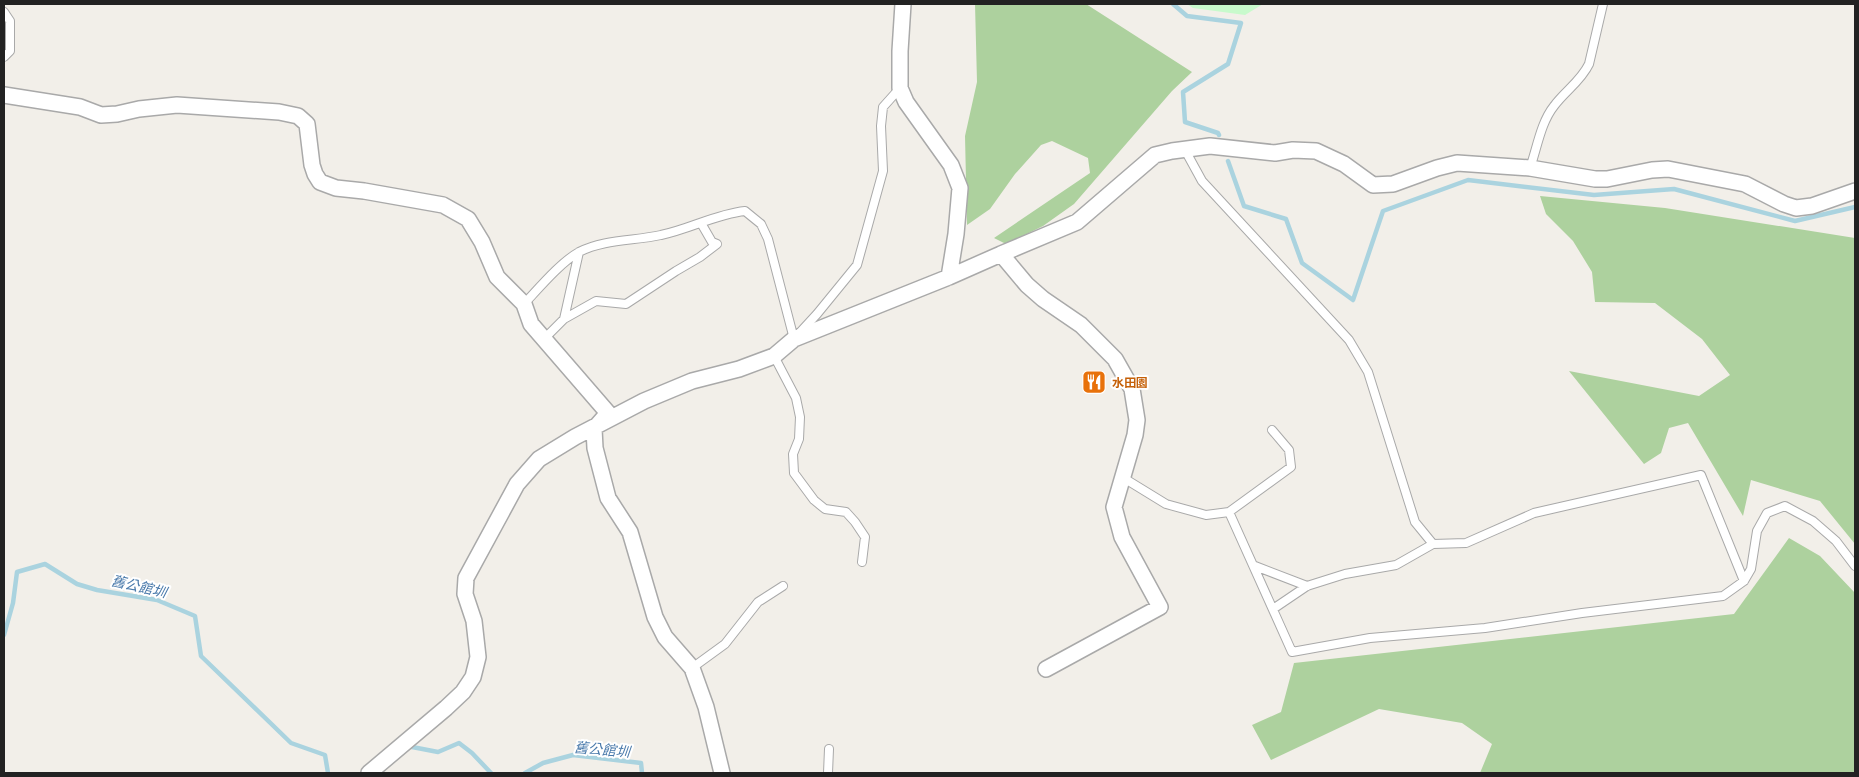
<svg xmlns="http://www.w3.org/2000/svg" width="1859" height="777" font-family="Barlow,'Noto Sans TC',sans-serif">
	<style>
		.forest { fill: #add19e }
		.park { fill: #c8facc }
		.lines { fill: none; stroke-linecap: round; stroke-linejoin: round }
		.stream { stroke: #aad3df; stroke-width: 4.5 }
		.lane-casing { stroke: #a9a9a9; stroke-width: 10 }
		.street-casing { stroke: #a9a9a9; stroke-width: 18 }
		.lane { stroke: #fff; stroke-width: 8 }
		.street { stroke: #fff; stroke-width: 15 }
		.labels { text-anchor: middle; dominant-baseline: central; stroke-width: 4; stroke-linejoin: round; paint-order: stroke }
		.food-label { font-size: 12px; font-weight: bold; fill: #c56008; stroke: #fff; text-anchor: start }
		.water-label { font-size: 14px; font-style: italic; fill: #4a7aab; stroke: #fff }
	</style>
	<rect width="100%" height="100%" fill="#f2efe9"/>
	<!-- forest -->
	<path class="forest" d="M975,4h111l106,68 -20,19 -98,113 -31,22 -37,18 -12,-6 96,-65 -2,-15 -36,-17 -11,4 -26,29 -25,35 -23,16 -2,-89 12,-54z
		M1540,196l125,12 190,30v306l-35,-43 -69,-21 -8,36 -55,-93 -19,5 -8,25 -17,11 -75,-93 130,25 31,-21 -28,-36 -47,-36 -60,-1 -3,-30 -19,-31 -27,-27z
		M1789,538l31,18 35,37v180h-375l12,-29 -30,-21 -83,-14 -108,51 -19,-35 29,-13 13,-49 440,-49z"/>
	<!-- park -->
	<path class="park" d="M1187,4h76l-18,11 -52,-7z"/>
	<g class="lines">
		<!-- stream -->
		<path class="stream" d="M1173,4l14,12 54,7 -13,41 -45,28 2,30 33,11 1,2
			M1228,161l16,45 42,13 16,44 51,37 30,-89 85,-31 126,15 80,-6 121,32 60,-14
			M4,635l9,-32 4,-31 28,-8 32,20 20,6 60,10 38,16 6,40 90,87 34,12 3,18
			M407,746l31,6 21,-9 13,10 19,20
			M525,773l18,-10 30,-8 68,8 1,10"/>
		<!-- lane casing -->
		<g class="lane-casing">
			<path id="lane" d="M4,12l6,9v30l-6,6
				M1185,150l17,31 147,159 19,32 47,150 18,22 33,-1 68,-30 167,-38 43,106
				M1530,168c7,-20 11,-46 24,-62 11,-15 27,-25 35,-42l14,-60
				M524,304c15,-16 37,-42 55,-52 25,-13 56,-11 82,-17 29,-6 55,-21 84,-24l16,13 7,15 26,100 23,-25 40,-49 26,-94 -2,-45 2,-19 17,-19
				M564,319l32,-18 30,3 50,-33 24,-14 17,-13 -5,-2 -11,-19
				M544,339l20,-20 15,-67
				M774,356l22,42 4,19 -1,22 -6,15 1,19 20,27 11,9 21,3 9,10 10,15 -3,25
				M1122,477l44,27 40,11 23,-3 63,140 78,-14 115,-10 97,-15 141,-17 21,-15 7,-12 6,-38 10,-18 18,-7 28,15 23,20 19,25
				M1229,512l62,-45 -2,-17 -17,-20
				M1255,566l52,20
				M1273,609l34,-23 38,-12 51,-9 37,-21
				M692,668l33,-24 33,-42 25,-16
				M828,773l1,-24"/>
		</g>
		<!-- street casing -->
		<g class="street-casing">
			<path id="street" d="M903,4l-3,47v37l6,14 45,63 9,23 -4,46 -7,43
				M4,95l76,12 21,8 16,-1 22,-5 38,-4 102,7 19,4 9,8 5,41 3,9 5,8 16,6 28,3 79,14 25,14 14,23 15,35 27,27 7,20 77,89 -14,16 1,19 13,50 22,34 25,85 10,20 27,31 14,39 16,66
				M1001,254l76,-32 78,-67 17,-4 38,-5 65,7 18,-3 23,1 28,13 29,21 20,-1 44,-16 20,-5 73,5 65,11h12l45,-9 16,-1 77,15 39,20 12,4 16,-2 43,-15
				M369,773l77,-65 17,-16 10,-15 5,-20 -4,-36 -9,-27 1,-16 51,-94 22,-25 36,-22 69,-36 48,-20 47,-12 35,-13 20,-17 155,-62 52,-23 26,31 16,14 38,26 34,34 17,30 5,31 -2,15 -21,72 8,30 38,70 -114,62"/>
		</g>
		<!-- lane -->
		<use href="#lane" class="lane"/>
		<!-- street -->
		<use href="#street" class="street"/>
	</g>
	<!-- icons -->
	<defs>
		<g id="restaurant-square" transform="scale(1.25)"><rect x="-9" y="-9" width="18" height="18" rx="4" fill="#e8710a" stroke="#fff"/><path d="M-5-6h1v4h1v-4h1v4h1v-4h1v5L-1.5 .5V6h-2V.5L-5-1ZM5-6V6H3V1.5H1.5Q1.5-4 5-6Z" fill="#fff"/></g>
	</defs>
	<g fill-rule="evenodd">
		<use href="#restaurant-square" x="1094" y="382"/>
	</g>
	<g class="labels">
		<!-- food labels -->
		<g class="food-label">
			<text x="1112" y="382">水田園</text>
		</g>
		<!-- water labels -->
		<g class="water-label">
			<text transform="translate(139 586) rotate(13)">舊公館圳</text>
			<text transform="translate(602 749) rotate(5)">舊公館圳</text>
		</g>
	</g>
	<!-- border -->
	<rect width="1859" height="777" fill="none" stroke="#222222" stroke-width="10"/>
</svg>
